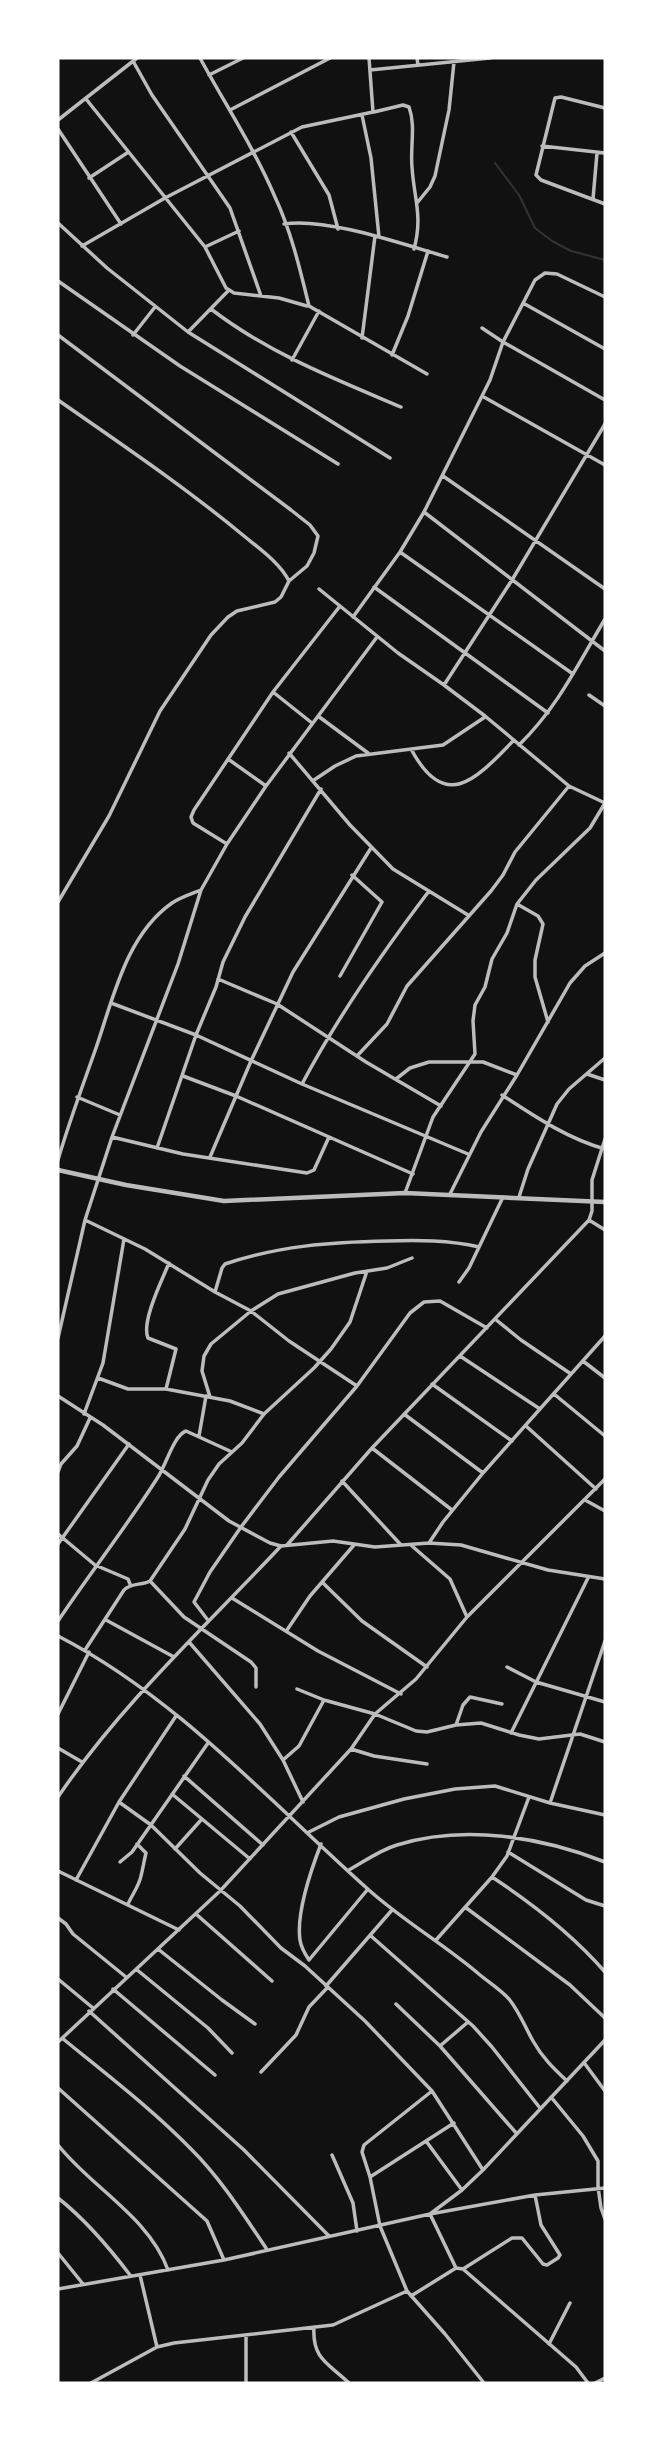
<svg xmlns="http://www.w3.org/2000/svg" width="663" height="2441" font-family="Signika,sans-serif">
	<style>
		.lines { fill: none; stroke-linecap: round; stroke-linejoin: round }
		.stream { stroke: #333; stroke-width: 2 }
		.minor { stroke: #bcbcbc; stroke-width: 3.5 }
		.tertiary { stroke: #bcbcbc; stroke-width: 4.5 }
	</style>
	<rect width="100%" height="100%" fill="#111"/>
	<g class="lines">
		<!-- stream -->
		<path class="stream" d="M495,163l24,32 16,33 17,13 19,10 34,9"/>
		<!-- minor -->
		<path class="minor" d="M200,58c25,46 54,90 75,139 16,34 25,72 34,109l118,68
			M417,58l1,7
			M133,61l19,34 78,113 31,88
			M370,70l120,-12
			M209,75l34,-17
			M86,99l119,148 21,41 8,5 45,5 28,8
			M605,108l-44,-11 -6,1 -19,77 5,5 64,24
			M230,110l100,-52
			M374,112l29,-7 6,2c7,19 1,40 3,60 2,32 11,49 2,82
			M362,115l9,43 8,79
			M58,120l79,-62
			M58,129l63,95
			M291,132l38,63 9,34
			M542,146l63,7
			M89,178l38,-25
			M593,199l4,-46
			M417,203l13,-16 5,-11 14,-66 5,-48
			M58,223l49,45 81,64 202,126
			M284,224c42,-7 121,21 163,33
			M82,246l83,-48 137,-71 71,-15 -4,-54
			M205,247l34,-16
			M58,281l122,85 158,98
			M523,303l82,46
			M211,309c57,44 124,70 190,98
			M482,328l21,14 102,58
			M188,332l40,-41
			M58,335l233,175 19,15 8,11 -4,17 -7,13 -18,15 -8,16 -6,5 -38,9 -9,6 -17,18 -51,76 -51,105 -51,86
			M133,335l22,-28
			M362,338l13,-102
			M392,355l16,-39 20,-65
			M292,360l27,-49
			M482,396l123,69
			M58,400c63,44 127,87 186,136 16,13 36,27 45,45
			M443,476l162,113
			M424,512l181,139
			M400,552l173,122
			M374,587l174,126
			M319,589l79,64 46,32 41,31 84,70 36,17
			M353,617l47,-65 24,-40 66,-132 13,-38 32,-62 10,-7 12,1 48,23
			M444,685l68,-105 93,-156
			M273,692l39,31
			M589,695l16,11
			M318,716l50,37
			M519,745c39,-38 59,-81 86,-126
			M411,749c35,65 66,29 103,-9
			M289,753l61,72 43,44 75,46
			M228,759l38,27
			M314,780l21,-14 21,-10 87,-11 42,-28
			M227,844l-34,-21 -2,-6 3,-7 79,-118 67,-86
			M517,904l21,12 5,8 -8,36v17l13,45
			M340,976l42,-74 -30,-27
			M218,979l59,25 89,58 75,44
			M111,1003l85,32 106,49 166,70
			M357,1056l30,-32 20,-38 84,-95 12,-16 12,-23 54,-66
			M587,1074l18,6
			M183,1076l53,20 177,78
			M396,1079l14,-11 19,-6h54l34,13
			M302,1084c36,-68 80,-131 127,-193
			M502,1095c32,21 66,44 103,54
			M77,1097l43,18
			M112,1137l71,17 124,19 7,-3 15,-33
			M157,1148l39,-113 20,-48 7,-25 22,-45 76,-128
			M210,1157l41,-96 42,-89 78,-124
			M58,1160c11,-38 25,-75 38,-112 17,-49 30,-113 76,-145 9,-6 19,-9 29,-13
			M405,1193l28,-76 42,-63 -2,-33 2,-16 10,-18 7,-28 15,-26 10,-29 19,-24 54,-52 15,-25
			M450,1194l31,-62 36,-57 53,-92 15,-17 20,-13
			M519,1197l9,-28 29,-65 12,-15 36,-31
			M85,1220l60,29 70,43 36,19 38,30 68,45
			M589,1220l16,10
			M459,1282l10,-14 34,-71
			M215,1292l7,-24 3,-4c53,-18 106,-22 162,-23 31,-1 62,-1 92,6
			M495,1319l26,21 50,34
			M58,1338l27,-118 27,-83 66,-173 23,-74 26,-46 39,-58 111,-149
			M460,1356l80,53
			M583,1361l22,17
			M98,1378l30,11h38l64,12 34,13
			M432,1384l80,57
			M166,1389l10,-40 -28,-11c-7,-16 14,-58 21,-75
			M554,1394l51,42
			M58,1396l45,29 126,96 41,22 11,3 52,-5 42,6 54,-4 32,2 87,25 57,9
			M210,1397l-8,-26 2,-15 7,-12 40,-33 27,-17 77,-21 32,-5 25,-10
			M84,1414l19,-51 21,-124
			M404,1414l79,59
			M526,1426l70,63
			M199,1436l7,-40
			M372,1448l80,62
			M58,1472l3,-8 16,-18 13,-28
			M342,1481l59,64
			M585,1500l20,11
			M58,1534l37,31 33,14 2,5
			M429,1543l14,-21 40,-49 122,-137
			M58,1544l71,-100
			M287,1545l85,-97 217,-228 3,-9v-31l13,-41
			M412,1546l38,33 17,38
			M150,1581l34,36 67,45 5,6v19
			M322,1582l40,39 65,46
			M232,1598l86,53 83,43
			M207,1619l-13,-17 16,-30 31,-45 38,-50 78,-91 53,-73 14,-11 16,-1 47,27
			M106,1620l68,37
			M58,1621c32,-48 69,-95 100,-144 8,-12 16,-42 28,-46l46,21
			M287,1630l23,-34 44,-51
			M58,1636c119,61 213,167 312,255 35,31 75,54 110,84 10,8 21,15 29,24 10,12 16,28 24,42 9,16 20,27 34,40
			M189,1642l71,82 23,36 20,42
			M85,1650l39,-60c8,-8 17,-4 26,-9l35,-52 23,-49 11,-16 23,-21 22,-29 50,-46 17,-19 19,-27 17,-51
			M507,1667l29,15 69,20
			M297,1689l27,11 51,14 41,17 11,1 29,-7 25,-2 38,12 20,4 41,-5 25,8
			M58,1714l31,-62
			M456,1725l7,-20 7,-8 32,7
			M511,1733l77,-155
			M58,1748l24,14
			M351,1749l23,7 53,8
			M283,1760l16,-14 25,-46
			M184,1776l79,69
			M172,1794l78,65
			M58,1797c63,-93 147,-170 223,-251
			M119,1802l32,23 49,48 40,33 41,42 24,18 60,55 67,70 51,79
			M550,1803l55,-162
			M307,1833l32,-16 65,-18 51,-10 40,-3 55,17 55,12
			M175,1849l26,-29
			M508,1852l78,48 19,6
			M120,1862l12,-10 76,-109
			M349,1870c16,-9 31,-20 48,-25 67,-21 145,-8 208,17
			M58,1871l121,59
			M492,1877c41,27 81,58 113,95
			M76,1880l43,-78 57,-86
			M128,1904c4,-9 11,-18 13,-28 2,-8 3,-15 5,-23l-9,-9
			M465,1907l105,78 35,33
			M196,1914l76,67
			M58,1918l8,6 7,10 53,43
			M371,1936l102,90 19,21 48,61
			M436,1940l56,-63 15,-21 22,-59
			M158,1949l64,51 33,24
			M309,1960c-4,-6 -8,-13 -9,-20 -4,-27 11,-70 21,-96
			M309,1960l59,-71
			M136,1969l72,59 24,25
			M58,1979l35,29
			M326,1986l66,-76
			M113,1989l102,86
			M396,2004l44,42 77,88
			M89,2011l155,139 85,86
			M62,2038c44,36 90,71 130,112 29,29 51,64 74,98
			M58,2042l162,-151 131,-142 24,-35 41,-35 51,-62 138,-138
			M440,2046l28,-24
			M585,2064l20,27
			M261,2072l35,-37 13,-28 19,-20
			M58,2088l149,133 17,39
			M551,2097l32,39 15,25v26l3,21 4,11
			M454,2123l-84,54 10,49 27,65 38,43 39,49
			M426,2141l36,49
			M58,2145c34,43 91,72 110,125
			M332,2155l21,48 4,28
			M370,2177l-8,-25 2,-7 68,-54
			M58,2198c28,22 50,48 72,77
			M58,2253l25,31
			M463,2269l49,-31h10l21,26 4,1 11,-7 2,-3 -19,-30 -6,-30
			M140,2275l17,72
			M58,2289l166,-29 206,-46 105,-19 70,-7
			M411,2296l45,-28
			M314,2327c-2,32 14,36 35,56
			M549,2344l21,-41
			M91,2383l66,-36 17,-4 159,-18 74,-34
			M246,2383v-48
			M588,2383l-12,-16 -113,-98 -7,-1 -26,-54 32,-24 21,-20 122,-130
			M595,2383l10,-5"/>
		<!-- tertiary -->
		<path class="tertiary" d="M58,1170l68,15 98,16 181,-8 200,9"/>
	</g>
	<!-- border -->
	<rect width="663" height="2441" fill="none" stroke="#ffffff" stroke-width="119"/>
</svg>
